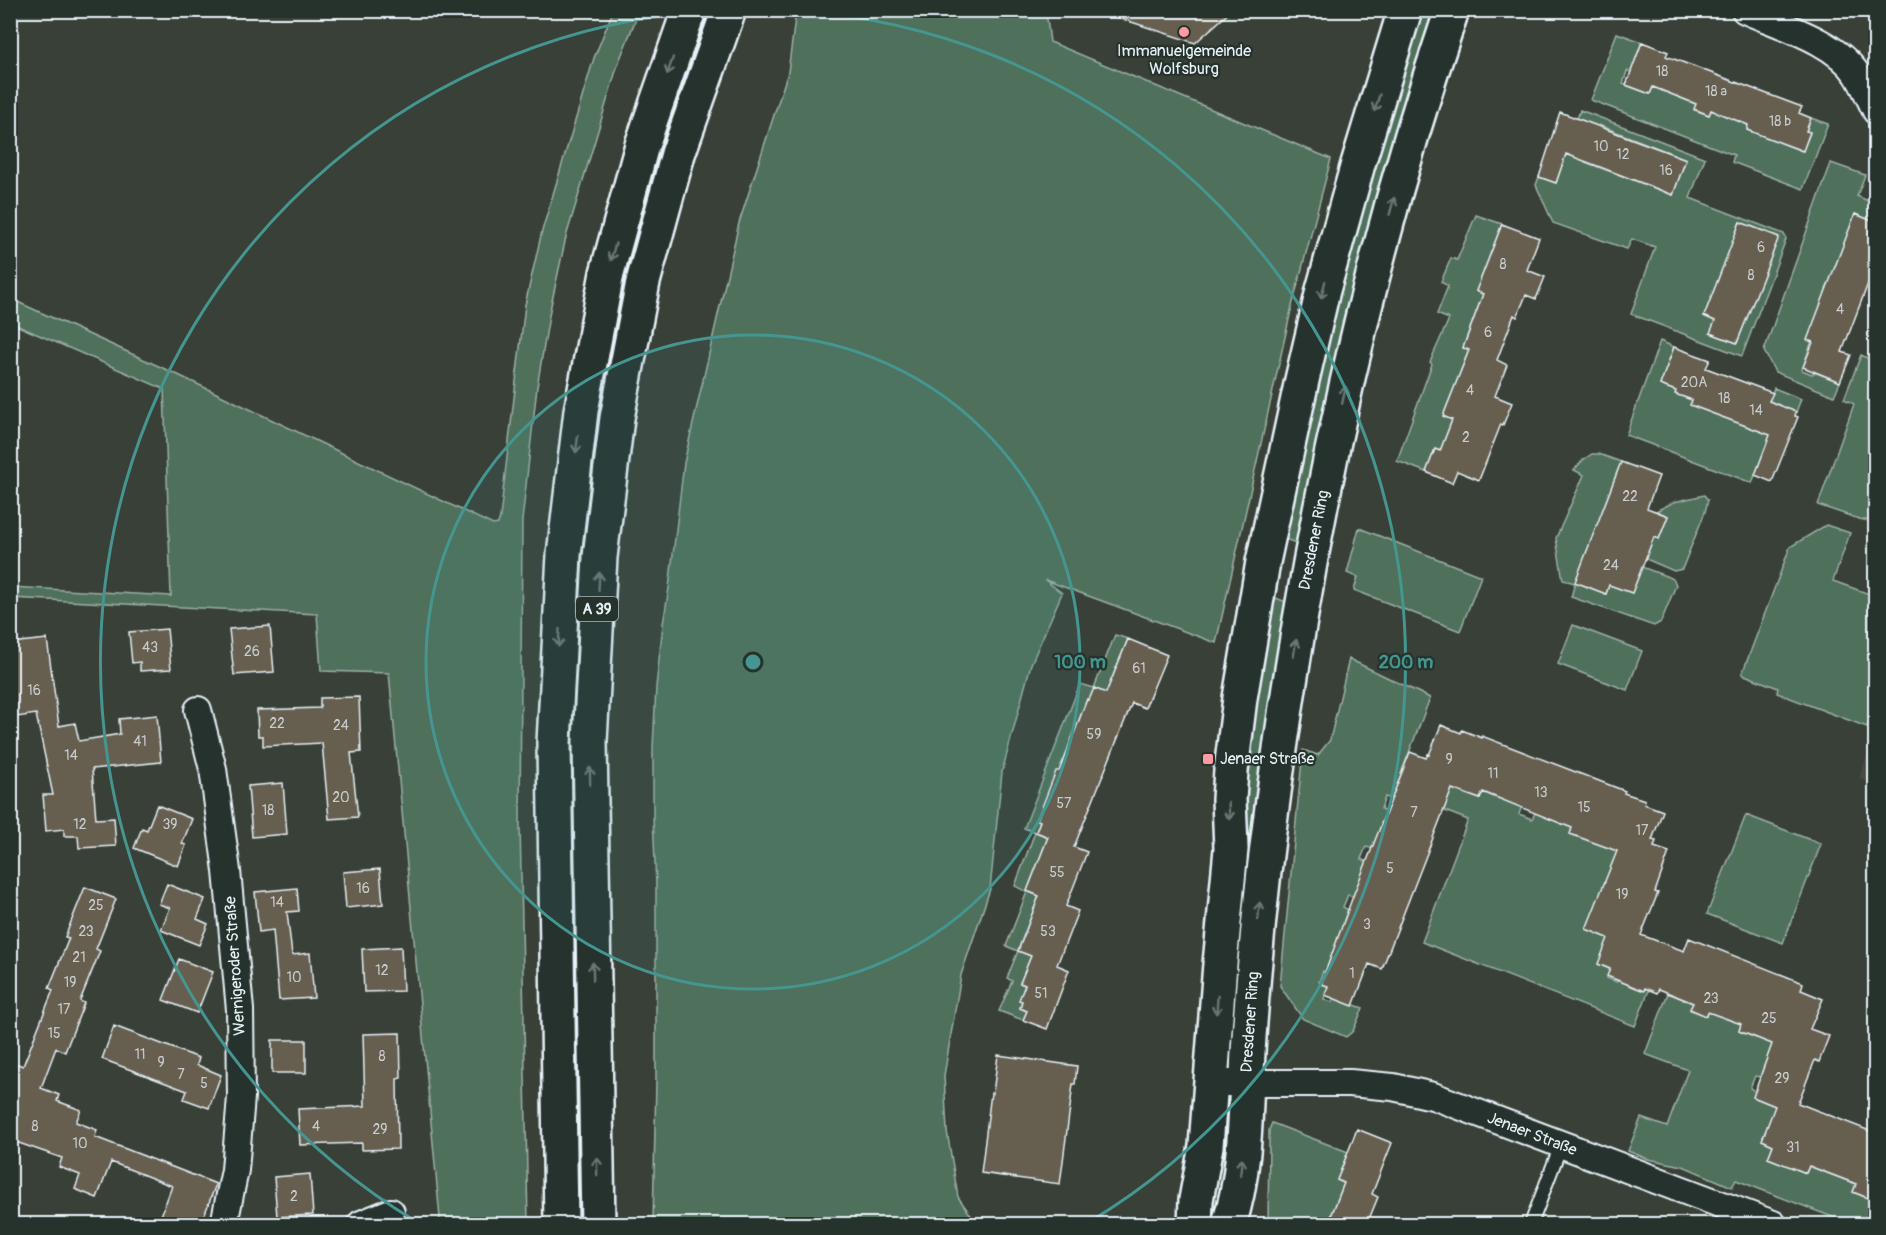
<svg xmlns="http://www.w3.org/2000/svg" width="1886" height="1235" font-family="Pangolin,sans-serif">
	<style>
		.built { fill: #494c42 }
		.green { fill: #4f705a; stroke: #9cb0a9; stroke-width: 1.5; fill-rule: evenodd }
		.building { fill: #665e4f; stroke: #e8f1f8; stroke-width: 1.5 }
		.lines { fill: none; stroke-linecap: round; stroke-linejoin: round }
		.lane-casing { stroke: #e8f1f8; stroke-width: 16 }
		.street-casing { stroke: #e8f1f8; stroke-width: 30 }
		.secondary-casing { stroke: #e8f1f8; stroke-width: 38 }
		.highway-casing { stroke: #e8f1f8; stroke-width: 38 }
		.lane { stroke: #26332d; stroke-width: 12 }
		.street { stroke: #26332d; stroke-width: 26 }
		.secondary { stroke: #26332d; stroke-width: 33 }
		.highway { stroke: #26332d; stroke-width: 33 }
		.oneway { stroke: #6a7674 }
		.ring { fill: none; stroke: #459590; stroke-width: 3 }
		.poi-dot { fill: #ff9aa2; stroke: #26332d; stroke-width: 2 }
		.labels { text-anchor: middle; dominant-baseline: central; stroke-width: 4.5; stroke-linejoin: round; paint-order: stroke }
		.number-label { font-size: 14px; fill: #c8ccce }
		.shield { fill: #26332d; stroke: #aeb8bb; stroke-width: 1.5 }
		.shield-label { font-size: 15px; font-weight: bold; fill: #e8f1f8 }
		.poi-label { font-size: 16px; fill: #e8f1f8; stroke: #26332d }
		.street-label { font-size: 16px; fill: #e8f1f8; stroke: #26332d }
		.centre { fill: #459590; stroke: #26332d; stroke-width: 3 }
		.ring-label { font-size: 18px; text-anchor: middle; font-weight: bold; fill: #459590; stroke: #26332d; stroke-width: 4.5; stroke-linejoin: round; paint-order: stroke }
	</style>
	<rect width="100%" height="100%" fill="#394037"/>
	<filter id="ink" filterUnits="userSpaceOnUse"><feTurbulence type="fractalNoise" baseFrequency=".0167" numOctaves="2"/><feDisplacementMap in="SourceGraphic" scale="12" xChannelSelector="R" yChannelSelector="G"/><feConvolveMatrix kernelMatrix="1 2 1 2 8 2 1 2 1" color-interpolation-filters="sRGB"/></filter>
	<g filter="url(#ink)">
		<!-- built -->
		<path class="built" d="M1875,735v49l-16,-6z"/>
		<!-- green -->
		<path class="green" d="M613,11h26l-21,53 -52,173 -16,73 -13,77 -15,134 -2,303 8,400h-92l4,-6 -51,-545 -68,-2 -4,-57 -306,-16v-11l160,9 -7,-207 -153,-66v-24l165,75 317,151 5,-1 2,-7 25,-212 17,-74 52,-173z
			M796,11h250l4,31 281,117 -39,147 -76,337 -171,-63 17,13 -31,71 -29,108 -12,117 -29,86 -17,101 3,55 11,66 19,27h-324l3,-144v-193l-3,-71v-68l3,-61 7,-63 6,-36 15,-125 55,-240 49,-151z
			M1422,11h12c-48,141 -86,287 -118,433l10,6 -20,97 -31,-12 44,-157 44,-174z
			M1617,33l25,9 -11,30 -4,-1 -4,13 27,10 3,-7 43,17 -2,6 15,5 2,-5 37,15 -1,5 55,21 8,-18 -4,-2 5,-13 17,6 -25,65 -71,-27 2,-7 -143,-55z
			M1580,110l125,48 -15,40 94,36 2,5 -44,117 -111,-42 24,-67 -23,-8 -5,10 -74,-26 -17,-38 3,-8 17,6zM1599,125l87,34 -13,36 -88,-33zM1740,222l38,15 -41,106 -26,-10 4,-12 -11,-5 26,-67 15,-7 -11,-5z
			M1831,163l34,12 -8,21 18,8v18l-20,-8 -53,156 10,4 2,-2 26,10 -6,14 -59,-24 -11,-21z
			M1476,215l26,9 -26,67 7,3 -20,53 6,3 -26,66 9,4 -12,31 -5,-2 -9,23 -29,-11 35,-97 -2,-2 19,-43 -12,-5 11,-28 -7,-4 10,-24 6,2z
			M1660,341l14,6 -14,38 16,6v3l16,6 -1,5 67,25 16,-42 27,11 -5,13 -19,-7 -1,16 -24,62 -126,-48z
			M1861,355l14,7v160l-16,-3 -41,-14 36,-101 -10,-5z
			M1592,454h7l22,8 -45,120 30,12 3,-9 33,-18 29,11 3,2 2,5 -15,37 -7,4 -83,-29 4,-14 -12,-3 -7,-42 28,-63 -10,-5 9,-10z
			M1704,495l4,5 -3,12 -23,57 -8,2 -35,-15 8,-22 12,5 9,-23 -12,-5 18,-9z
			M1826,525l24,8 -17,48 42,15v110l-8,21 -90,-34 1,-5 -36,-14 48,-127z
			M1359,528l122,48 -21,55 -106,-41 4,-13 -11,-4z
			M1263,593l33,13 -15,92 -12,5c-16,105 -28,210 -36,316l-13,-1 11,-114 26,-203 -10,-4z
			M1573,625l69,26 -15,39 -69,-26z
			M1115,635l13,4 -22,54 -17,7 -2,-1 -19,49 -3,13 -2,-1 -27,72 12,5 -21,54 12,5 -21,54 13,6 -11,27 5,2 -5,15 2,1 -2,7 7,3 -4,9 -24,-9 13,-30 -5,-3 11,-27 -12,-5 21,-54 -12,-6 20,-54 -11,-4 56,-144 14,4z
			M1349,659l81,39 -31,81 1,23 -15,-5 -4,12 5,3 -5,11 3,1 -9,25 -9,-2 -5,12 6,3 -11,35 -8,-2 -5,12 5,3 -4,10 2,1 -21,51 -2,-1 -4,11 9,4 -4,13 8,3 2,-4 29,10 -10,23 -7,6 -43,-18 -23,-33 23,-236 15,5 12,-15z
			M1440,780l40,19 3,-7 13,6 27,5 -4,11 13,5 3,-6h15l76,39 -15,87 -13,25 12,5 -3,9 10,4 1,-2 26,10 1,-2 4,2 -14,36 -213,-84 46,-122 -38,-15z
			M1746,815l75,29 -38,99 -76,-29z
			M1668,993l25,10 -3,7 16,5 5,-11 7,11 12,5 2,-5 11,4 -4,12 17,7 23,-11 -19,50 -5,-1 -5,12 28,19 -9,24 -3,-1 -4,10 11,5 -5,13 38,15 3,-7 47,18 -3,8 22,9v23h-27l-13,-6 -99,-38 -4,7 -49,-21 -35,-7 -20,-8 13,-33 26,9 21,-57 -43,-16z
			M1272,1123l76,29 -11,28 7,3 -16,41h-60l1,-83v-11z"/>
		<!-- building -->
		<path class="building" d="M1108,10h124l-37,33 -88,-29z
			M1642,42l26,10 -2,4 136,51 -3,6 12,5 -5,13 4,1 -7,19 -56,-21 1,-5 -37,-15 -2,5 -15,-6 2,-5 -43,-17 -3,7 -24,-9z
			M1560,112l126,47 -13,36 -107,-41 -10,29 -17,-6z
			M1855,214l20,8v43l-33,87 9,3 -11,27 -37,-15 10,-25 -6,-2z
			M1740,222l39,15 -42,106 -27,-10 5,-12 -11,-5z
			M1502,224l37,14 -12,32 18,7 -9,22 -10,-4 -9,22 -3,-2 -17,45 10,5 -12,31 17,7 -9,22 -2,-1 -22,56 -22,-9 -5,12 -26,-11 9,-23 5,2 12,-31 -9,-4 26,-66 -6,-2 20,-54 -7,-3z
			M1674,347l36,13 -4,8 67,25 -4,8 27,11 -1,4 3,1 -26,65 -17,-7 15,-40 -80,-30 2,-5 -17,-6 1,-3 -16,-6z
			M1621,462l38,14 -12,32 21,8 -9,23 -5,-2 -22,56 -23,-8 -3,9 -31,-12z
			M270,626l4,46 -40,3 -5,-46z
			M167,629l4,40 -31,2v-9l-8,1 -3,-31z
			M47,639l12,87 16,-3 4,18 41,-7 -1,-15 38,-4 4,47 -69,7 4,50 18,-1 2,28 -37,2 -1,-12h-14v-7l-18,2 -3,-36h10l-17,-81 -19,3 -7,-48v-26z
			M1128,639l39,16 -22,53 -13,-5 -58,144 13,5 -21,54 12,5 -21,54 12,5 -22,59 -24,-9 4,-9 -7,-3 2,-7 -3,-1 6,-15 -5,-2 11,-27 -13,-5 21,-55 -12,-5 21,-54 -12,-5 4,-11 -3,-1 19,-49h3l5,-11 23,-61 2,1 5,-12 12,5z
			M359,697l2,55 -10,1 7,64 -29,2 -7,-76 -59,3v-10h-5l-1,-26 63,-2v-10z
			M1441,725l20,8 1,-3 20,8v-2l143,55 -1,2 21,7 -1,4 19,7 -11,29 4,1 -2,6 15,5 -14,40 3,1 -17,42 43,16 5,-13 114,45 -2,7 22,9 -13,30 19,7 -10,26 -4,-2 -17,43 77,30v68l-22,-9 3,-8 -47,-18 -3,7 -38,-15 5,-13 -11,-5 13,-34 -22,-9 19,-53 -33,-13 2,-7 -33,-12 -2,4 -16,-7 3,-6 -34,-14 -2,4 -12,-5 -1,3 -37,-15 3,-7 -12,-5 10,-26 -22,-9 31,-78 -47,-17 2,-6 -89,-36 -3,7 -28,-10 -70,180 -13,-5 -16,42 -28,-11 3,-9 -7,-2 32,-88 57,-144 16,6 2,-4 1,1z
			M283,783l4,51 -35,3 -4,-51z
			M157,805l35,14 -10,25 4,1 -8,21 -44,-18 8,-20 5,2z
			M380,869l3,35 -37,4 -3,-36z
			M167,884l38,15 -8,20 11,5 -9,21 -38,-15 9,-22 -11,-4z
			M85,887l31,12 -20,50 4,2 -20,50 4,2 -19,49 -9,-4 -15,40 18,7 -2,6 24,9 -5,12 21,8 -2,7 121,47 -15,40h-43l14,-38 -61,-24 -14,36 -22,-9 5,-14 -21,-8 3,-9 -52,-18v-79l13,5 30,-76 -4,-2 20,-50 -4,-1z
			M297,888l2,23 -12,1 5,43 18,-2 4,45 -35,2 -6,-70 -14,2 -4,-40z
			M401,947l2,44 -39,1 -2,-43z
			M179,959l34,13 -16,41 -34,-13z
			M114,1026l85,32 -2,7 24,10 -12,33 -25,-9 3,-8 -85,-32z
			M400,1033l1,45 -4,1 1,70 -36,1v-7l-62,2 -2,-36 67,-3 -2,-72z
			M272,1040h34v33h-34z
			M998,1055l79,11 -2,18h-2l-13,100 -79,-11 10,-80h2z
			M1357,1129l35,14 -20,51 6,3 -11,27h-39l16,-41 -7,-3z
			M310,1174l3,41 -36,2 -3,-40z"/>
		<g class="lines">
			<!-- lane casing -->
			<g class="lane-casing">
				<path id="lane" d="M1531,1224l30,-79"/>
			</g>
			<!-- street casing -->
			<g class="street-casing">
				<path id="street" d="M1745,10c36,16 89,30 112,64 7,11 13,25 19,37
					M198,710l15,59 14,102 13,139 1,87 -6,73 -11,54
					M1211,1083h139l43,4 40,9 340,128
					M361,1224l30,-12"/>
			</g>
			<!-- secondary casing -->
			<g class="secondary-casing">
				<path id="secondary" d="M1195,1224l1,-24 10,-54 14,-182 11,-115 -2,-50 2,-28 9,-73 23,-136 39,-182 21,-90 35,-126 47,-154
					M1229,1224c18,-54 16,-115 19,-172 5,-77 12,-153 22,-229 35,-276 92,-550 182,-813"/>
			</g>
			<!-- highway casing -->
			<g class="highway-casing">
				<path id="highway" d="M561,1224l-7,-481 10,-188 17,-144 26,-138 35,-128 47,-135
					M598,1224l-8,-483 10,-184 17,-139 26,-136 35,-128 51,-144"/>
			</g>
			<!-- lane -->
			<use href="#lane" class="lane"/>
			<!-- street -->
			<use href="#street" class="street"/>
			<!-- secondary -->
			<use href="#secondary" class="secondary"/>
			<!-- highway -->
			<use href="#highway" class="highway"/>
		</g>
		<!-- one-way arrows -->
		<defs><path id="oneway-shaft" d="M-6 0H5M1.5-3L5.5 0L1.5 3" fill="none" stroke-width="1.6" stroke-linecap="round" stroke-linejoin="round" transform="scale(1.5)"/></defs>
		<g class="oneway">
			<use href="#oneway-shaft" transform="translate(670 66) rotate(109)"/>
			<use href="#oneway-shaft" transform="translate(1377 103) rotate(107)"/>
			<use href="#oneway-shaft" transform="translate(1392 206) rotate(-74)"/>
			<use href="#oneway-shaft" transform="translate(613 252) rotate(106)"/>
			<use href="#oneway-shaft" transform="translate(1323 290) rotate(104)"/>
			<use href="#oneway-shaft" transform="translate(1344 395) rotate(-78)"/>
			<use href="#oneway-shaft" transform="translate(577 444) rotate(97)"/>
			<use href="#oneway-shaft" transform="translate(599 581) rotate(-87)"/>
			<use href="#oneway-shaft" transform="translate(559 638) rotate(93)"/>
			<use href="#oneway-shaft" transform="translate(1295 648) rotate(-81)"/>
			<use href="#oneway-shaft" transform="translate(590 776) rotate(-91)"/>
			<use href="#oneway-shaft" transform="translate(1229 811) rotate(87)"/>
			<use href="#oneway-shaft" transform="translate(1259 911) rotate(-84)"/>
			<use href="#oneway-shaft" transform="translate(593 971) rotate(-91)"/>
			<use href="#oneway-shaft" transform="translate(1217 1005) rotate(94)"/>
			<use href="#oneway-shaft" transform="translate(597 1166) rotate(-91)"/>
			<use href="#oneway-shaft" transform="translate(1241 1167) rotate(-85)"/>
		</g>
	</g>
	<!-- distance rings -->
	<circle cx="753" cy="662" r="327" fill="#459590" fill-opacity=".12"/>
	<g class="ring">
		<circle cx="753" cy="662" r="327"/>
		<path d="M417 1222A653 653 0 0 1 707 11M799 11A653 653 0 0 1 1089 1222"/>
	</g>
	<!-- markers -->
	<g class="poi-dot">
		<circle cx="1184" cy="32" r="6"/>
		<rect x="1202" y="753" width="12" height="12" rx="3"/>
	</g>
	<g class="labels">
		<!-- number labels -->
		<g class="number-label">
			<text x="1662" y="71">18</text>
			<text x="1716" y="91">18 a</text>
			<text x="1780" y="121">18 b</text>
			<text x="1601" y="146">10</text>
			<text x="1623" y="154">12</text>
			<text x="1666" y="170">16</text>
			<text x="1761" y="247">6</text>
			<text x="1503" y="264">8</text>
			<text x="1751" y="275">8</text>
			<text x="1840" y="309">4</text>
			<text x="1488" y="332">6</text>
			<text x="1694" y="382">20A</text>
			<text x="1470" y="390">4</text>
			<text x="1724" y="398">18</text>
			<text x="1756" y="410">14</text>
			<text x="1466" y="437">2</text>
			<text x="1630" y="496">22</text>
			<text x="1611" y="565">24</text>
			<text x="150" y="647">43</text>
			<text x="252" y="651">26</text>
			<text x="1139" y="668">61</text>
			<text x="34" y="690">16</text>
			<text x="277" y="723">22</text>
			<text x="341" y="725">24</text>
			<text x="1094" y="734">59</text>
			<text x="140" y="741">41</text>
			<text x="71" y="755">14</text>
			<text x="1449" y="759">9</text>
			<text x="1493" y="773">11</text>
			<text x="1541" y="792">13</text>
			<text x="341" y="797">20</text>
			<text x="1064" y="803">57</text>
			<text x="1584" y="807">15</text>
			<text x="268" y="810">18</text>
			<text x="1414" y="812">7</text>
			<text x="80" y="824">12</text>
			<text x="170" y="824">39</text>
			<text x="1642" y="830">17</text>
			<text x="1390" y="868">5</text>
			<text x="1057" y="872">55</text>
			<text x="363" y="888">16</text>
			<text x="1622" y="894">19</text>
			<text x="277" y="902">14</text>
			<text x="96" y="905">25</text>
			<text x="1367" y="924">3</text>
			<text x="86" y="931">23</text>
			<text x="1048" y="931">53</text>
			<text x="79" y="957">21</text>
			<text x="382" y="970">12</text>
			<text x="1352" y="973">1</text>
			<text x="294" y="977">10</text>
			<text x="70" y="982">19</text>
			<text x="1041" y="993">51</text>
			<text x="1711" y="998">23</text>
			<text x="64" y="1009">17</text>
			<text x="1769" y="1018">25</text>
			<text x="54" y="1033">15</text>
			<text x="140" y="1054">11</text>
			<text x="382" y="1056">8</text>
			<text x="161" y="1062">9</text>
			<text x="181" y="1074">7</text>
			<text x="1782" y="1078">29</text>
			<text x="204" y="1083">5</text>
			<text x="35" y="1126">8</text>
			<text x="316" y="1126">4</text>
			<text x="380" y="1129">29</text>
			<text x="80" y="1143">10</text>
			<text x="1793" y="1147">31</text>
			<text x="294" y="1196">2</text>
		</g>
		<!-- shield labels -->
		<rect class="shield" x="576" y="597" width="42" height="24" rx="4.5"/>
		<g class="shield-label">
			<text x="597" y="609">A 39</text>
		</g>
		<!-- poi labels -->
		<g class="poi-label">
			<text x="1184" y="51">Immanuelgemeinde<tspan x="1184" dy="18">Wolfsburg</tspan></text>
			<text x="1220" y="759" text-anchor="start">Jenaer Straße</text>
		</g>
		<!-- street labels -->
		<g class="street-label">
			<text transform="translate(1314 540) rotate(-79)">Dresdener Ring</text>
			<text transform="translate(235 966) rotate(-94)">Wernigeroder Straße</text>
			<text transform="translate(1250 1022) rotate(-86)">Dresdener Ring</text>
			<text transform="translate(1532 1134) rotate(21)">Jenaer Straße</text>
		</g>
	</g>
	<circle cx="753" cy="662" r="9" class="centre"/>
	<g class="ring-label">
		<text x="1080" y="668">100 m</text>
		<text x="1406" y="668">200 m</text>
	</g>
	<!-- margin -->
	<rect width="1886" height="1235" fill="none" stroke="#26332d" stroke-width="36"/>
	<rect x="18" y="18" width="1850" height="1199" fill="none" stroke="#e8f1f8" stroke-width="2" filter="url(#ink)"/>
</svg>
